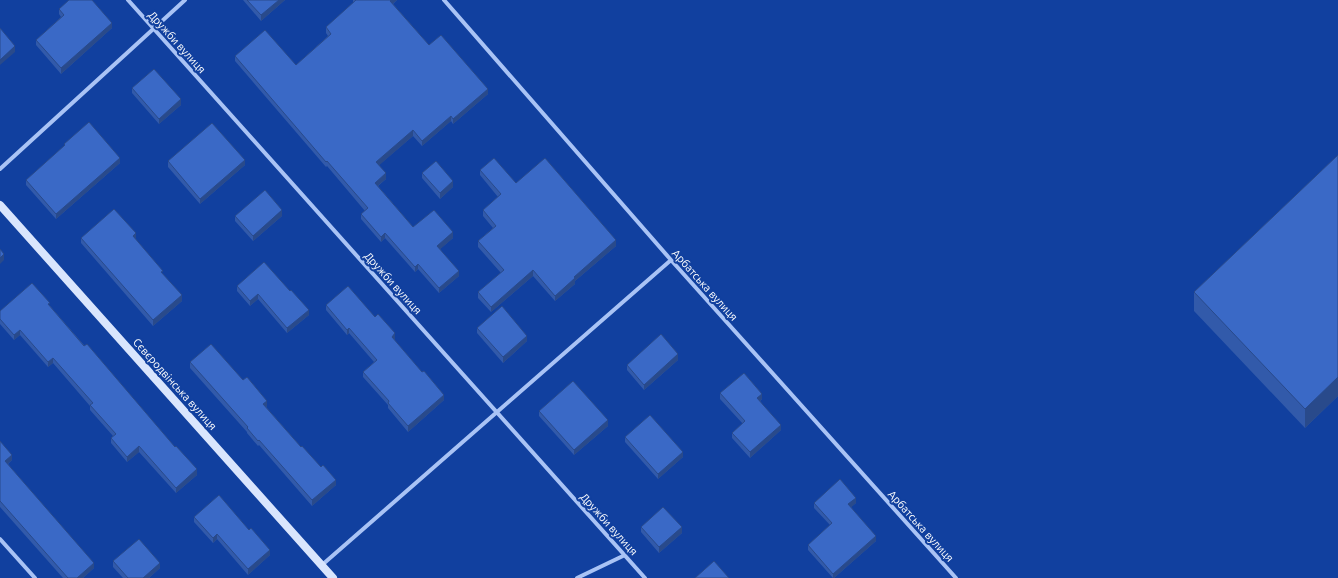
<svg xmlns="http://www.w3.org/2000/svg" width="1338" height="578" font-family="Ubuntu,sans-serif">
	<style>
		.lines { fill: none; stroke-linecap: round; stroke-linejoin: round }
		.street { stroke: #a9c3f5; stroke-width: 4 }
		.secondary { stroke: #d9e5fd; stroke-width: 8 }
		.wall { fill: #325aaa }
		.shaded-wall { fill: #294a8b }
		.building { fill: #3a69c6; stroke: #294a8b }
		.labels { text-anchor: middle; dominant-baseline: central; stroke-width: 4; stroke-linejoin: round; paint-order: stroke }
		.street-label { font-size: 11px; fill: #fff; stroke: #11409f }
	</style>
	<rect width="100%" height="100%" fill="#11409f"/>
	<g class="lines">
		<!-- street -->
		<path class="street" d="M128,0l517,578
			M444,0l227,260 285,318
			M0,169l185,-169
			M0,539l35,39
			M322,565l349,-305
			M577,578l48,-23"/>
		<!-- secondary -->
		<path class="secondary" d="M0,205l333,373"/>
	</g>
	<!-- wall -->
	<path class="wall" d="M243,0h42l-24,21z
		M353,0h44l-4,4 36,41 59,49 -35,30 -2,-3 -29,25 -9,-10 -34,29 7,14 -8,7 35,41 40,11 -13,11 19,27 -20,17 -21,-24 -3,3 -30,-34 -4,4 -20,-23v-5l4,-3 -38,-45 -1,1 -91,-106v-5l61,9 32,-29 -2,-3v-6l28,-24 -1,-1z
		M59,9l53,19 -51,46 -25,-29v-5l25,-23 -2,-3z
		M132,88l49,17 -22,19 -27,-31z
		M64,144l56,19 -64,56 -30,-34v-5l38,-34z
		M1338,155v241l-33,32 -111,-117v-19z
		M168,161l77,4 -45,39 -32,-37z
		M480,170l36,13 100,63 -41,35v3l-20,17 -22,-25 -42,36 -13,-14v-6l23,-19 -23,-26v-6l15,-13 -10,-12v-6l15,-13 -18,-22z
		M422,173l31,14 -13,12 -18,-21z
		M235,216h47l-29,25 -18,-20z
		M81,238l55,1h-1l28,35 19,27 -29,25 -72,-83z
		M264,262l45,53 -22,18 -29,-34 -8,7 -13,-15v-5z
		M326,305l49,12 20,22 -1,1 50,60 -36,32 -20,-24v-3l-25,-28v-5l11,-10 -25,-29 -2,2 -21,-25z
		M50,306l147,169 -21,18 -37,-41 -12,10 -16,-19v-5l2,-2 -23,-26v-4l-37,-43 -5,4 -28,-32 -6,5 -14,-16v-13z
		M477,328l50,13 -24,22 -26,-30z
		M678,360l-34,30 -17,-20v-5z
		M190,362l53,18 24,26 -1,1 35,40 35,38 -24,21 -53,-61 -1,1 -11,-13v-1l-57,-64z
		M720,393l42,6 -2,2 21,29 -31,28 -18,-20v-5l11,-9 -23,-25z
		M539,411l69,15 -34,29 -35,-39z
		M625,437l58,20 -25,22 -33,-37z
		M0,441l12,19 -4,4 86,104 -11,10h-20l-63,-71z
		M814,503h42l-5,4 25,34 -42,37h-1l-25,-28v-5l22,-20 -16,-17z
		M194,517l55,13 21,25 -22,20 -31,-36 -4,4 -19,-21z
		M641,527l41,6 -23,20 -18,-21z
		M113,561l47,7 -11,10h-26l-10,-11z"/>
	<!-- shaded-wall -->
	<path class="shaded-wall" d="M279,0h6l-24,21v-6z
		M391,0h6l-7,6v-5z
		M112,23v5l-51,46v-6z
		M15,46v6l-15,13v-5z
		M488,89v5l-35,30v-5z
		M181,99v6l-22,19v-5z
		M451,116v5l-29,25v-5z
		M413,130v6l-37,32v-6z
		M120,158v5l-64,56v-5z
		M245,160v5l-45,39v-5z
		M386,173v6l-11,9v-5z
		M453,181v6l-13,12v-6z
		M282,210v6l-29,25v-5z
		M453,232v6l-16,14v-6z
		M136,233v6l-3,3v-6z
		M385,233v5l-4,4v-5z
		M616,240v6l-41,35v3l-20,17v-5l19,-19z
		M4,254v6l-4,4v-6z
		M418,264v5l-3,3v-5z
		M533,270v6l-42,36v-5z
		M459,271v5l-20,17v-5z
		M258,294v5l-8,7v-5z
		M182,295v6l-29,25v-6z
		M309,310v5l-22,18v-5z
		M349,328v5l-2,2v-5z
		M20,330v5l-6,5v-5z
		M395,333v6l-3,3v-5z
		M527,336v5l-24,22v-6z
		M678,354v6l-34,30v-5z
		M53,358v5l-5,4v-5z
		M1338,377v19l-33,32v-19z
		M762,394v5l-5,4v-5z
		M444,395v5l-36,32v-6z
		M267,401v5l-4,4v-6z
		M608,420v6l-34,29v-5z
		M781,425v5l-31,28v-6z
		M139,446v6l-12,10v-5z
		M683,452v5l-25,22v-5z
		M12,455v5l-7,6v-5z
		M197,469v6l-21,18v-5z
		M336,480v5l-24,21v-6z
		M856,498v5l-8,7v-6z
		M682,527v6l-23,20v-6z
		M217,534v5l-4,4v-5z
		M876,536v5l-42,37h-1v-4z
		M270,550v5l-22,20v-6z
		M94,563v5l-11,10h-6z
		M160,563v5l-11,10h-6z"/>
	<!-- building -->
	<path class="building" d="M69,0h23l20,23 -51,45 -25,-28 28,-25 -5,-6z
		M247,0h32l-18,15z
		M356,0h35l-1,1 39,44 12,-10 47,54 -35,30 -2,-3 -29,25 -9,-11 -37,32 10,11 -11,10 38,44 21,-17 19,22 -16,14 22,25 -20,17 -21,-24 -3,3 -30,-34 -4,4 -20,-23 7,-6 -41,-47 -1,1 -91,-106 30,-26 31,35 35,-31 -5,-7z
		M0,28l15,18 -15,14z
		M154,69l27,30 -22,20 -27,-31z
		M89,122l31,36 -64,56 -30,-34 39,-35 -1,-1z
		M212,123l33,37 -45,39 -32,-38z
		M1338,155v222l-33,32 -111,-117z
		M494,158l22,25 29,-25 71,82 -42,37 1,1 -20,18 -22,-26 -42,37 -13,-15 26,-22 -26,-29 18,-15 -13,-16 18,-16 -21,-24z
		M436,161l17,20 -13,12 -18,-20z
		M265,190l17,20 -29,26 -18,-20z
		M114,209l22,24 -3,3 30,35 -2,1 21,23 -29,25 -72,-82z
		M0,249l4,5 -4,4z
		M264,262l26,29 1,-1 18,20 -22,18 -29,-34 -8,7 -13,-15z
		M32,283l18,20 -2,1 36,42 3,-2 88,103 1,-1 21,23 -21,19 -37,-42 -12,11 -16,-19 5,-4 -26,-29 3,-2 -40,-45 -5,4 -28,-32 -6,5 -14,-16v-8z
		M348,286l27,31 3,-3 17,19 -3,4 30,35 2,-1 20,24 -36,31 -20,-23 1,-2 -26,-29 14,-12 -28,-32 -2,2 -21,-25z
		M502,306l25,30 -24,21 -26,-29z
		M661,334l17,20 -34,31 -17,-20z
		M211,344l32,36 4,-3 20,24 -4,3 38,43 1,-1 19,21 2,-2 13,15 -24,20 -53,-60 -1,1 -11,-13 1,-1 -58,-65z
		M744,373l18,21 -5,4 24,27 -31,27 -18,-19 13,-12 -25,-28z
		M573,381l35,39 -34,30 -35,-39z
		M650,415l33,37 -25,22 -33,-37z
		M0,441l12,14 -7,6 89,102 -17,15h-9l-68,-77z
		M840,479l16,19 -8,6 28,32 -43,38 -25,-29 24,-22 -18,-20z
		M219,495l30,35 2,-2 19,22 -22,19 -31,-35 -4,4 -19,-21z
		M663,507l19,20 -23,20 -18,-20z
		M139,539l21,24 -17,15h-15l-15,-17z
		M714,561l15,17h-34z"/>
	<g class="labels">
		<!-- street labels -->
		<g class="street-label">
			<text transform="translate(177 42) rotate(48)">Дружби вулиця</text>
			<text transform="translate(393 283) rotate(48)">Дружби вулиця</text>
			<text transform="translate(705 285) rotate(48)">Арбатська вулиця</text>
			<text transform="translate(175 384) rotate(48)">Сєвєродвінська вулиця</text>
			<text transform="translate(609 524) rotate(48)">Дружби вулиця</text>
			<text transform="translate(921 526) rotate(48)">Арбатська вулиця</text>
		</g>
	</g>
</svg>
